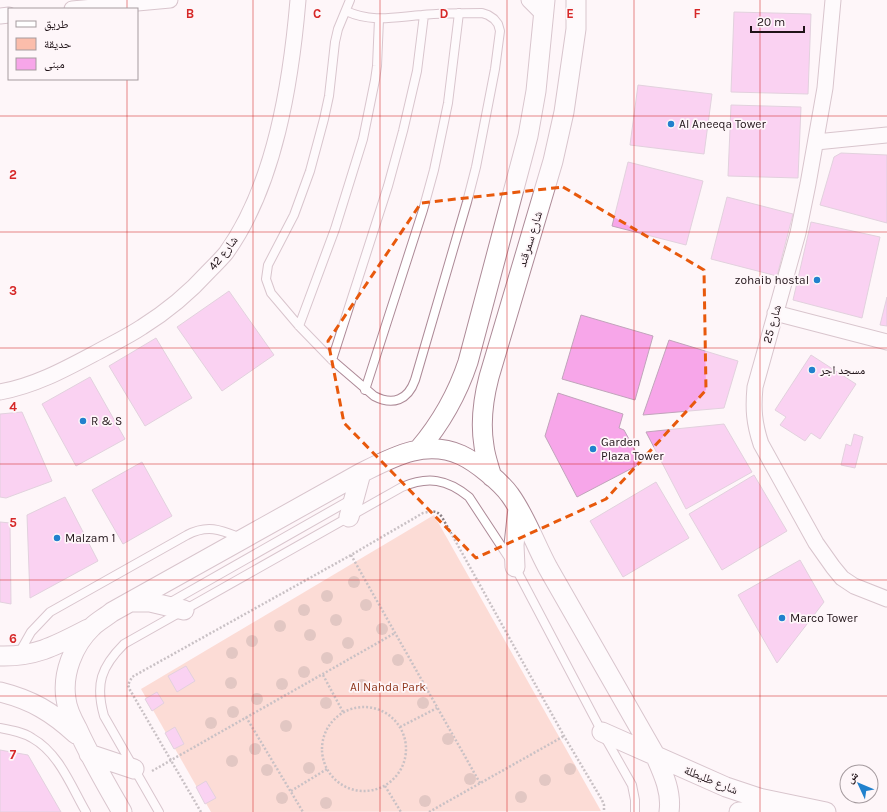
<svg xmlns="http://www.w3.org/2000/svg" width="887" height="812" font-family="Karla,'Noto Naskh Arabic',sans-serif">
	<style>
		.green { fill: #fbbdab }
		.building { fill: #f7a6e9; stroke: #c1a4bb }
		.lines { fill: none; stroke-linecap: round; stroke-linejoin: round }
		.service-casing { stroke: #ad8a97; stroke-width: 10 }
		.minor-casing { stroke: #ad8a97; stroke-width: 17 }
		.tertiary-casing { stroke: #ad8a97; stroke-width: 21 }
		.path { stroke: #8b8185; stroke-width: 2.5; stroke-dasharray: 2 2; stroke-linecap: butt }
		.service { stroke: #fff; stroke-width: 8 }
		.minor { stroke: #fff; stroke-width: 15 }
		.tertiary { stroke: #fff; stroke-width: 19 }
		.tree { fill: #c28e80 }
		.marked { fill: none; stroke: #e8590c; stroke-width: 3; stroke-dasharray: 8 5; stroke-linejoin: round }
		.grid { fill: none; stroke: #d62828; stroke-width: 1; stroke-opacity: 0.55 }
		.poi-dot { fill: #2181cd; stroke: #fef6f9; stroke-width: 1.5 }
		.labels { text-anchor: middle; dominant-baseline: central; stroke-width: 3.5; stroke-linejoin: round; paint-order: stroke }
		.poi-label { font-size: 12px; fill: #201318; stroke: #fef6f9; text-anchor: start }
		.street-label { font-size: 12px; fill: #201318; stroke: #fef6f9 }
		.park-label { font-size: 12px; fill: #90381d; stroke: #fef6f9 }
		.grid-label { font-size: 13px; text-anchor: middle; font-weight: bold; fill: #d62828; stroke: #fef6f9; stroke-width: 3.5; stroke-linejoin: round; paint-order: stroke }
	</style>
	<rect width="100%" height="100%" fill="#fef6f9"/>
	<!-- green -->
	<path class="green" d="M434,515l167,296 -390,1 -70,-123z"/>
	<!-- building -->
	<path class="building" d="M734,12l77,2 -3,80 -77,-2z
		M638,85l74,9 -8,60 -74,-9z
		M731,105l70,2 -3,71 -70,-2z
		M841,153l46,2v68l-67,-18 14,-48z
		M628,162l75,19 -17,64 -74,-19z
		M727,197l66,17 -16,62 -66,-17z
		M811,222l69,15 -18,81 -69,-18z
		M229,291l45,64 -52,36 -45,-64z
		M887,297v29l-7,-1z
		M581,315l72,21 -18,64 -73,-21z
		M156,338l36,60 -47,28 -36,-60z
		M669,340l69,21 -14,47 -81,7z
		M811,355l45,29 -36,55 -9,-6 -6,8 -25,-16 6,-8 -11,-7z
		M90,377l35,62 -49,27 -34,-62z
		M558,393l65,21 -4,14 5,2 18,33 -65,34 -32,-61z
		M22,412l30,69 -46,17 -6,-1v-83z
		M724,424l28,48 -66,37 -40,-77z
		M854,434l9,3 -8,31 -14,-3 5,-21 5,2z
		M142,462l30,54 -49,28 -31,-54z
		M754,475l33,56 -65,39 -33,-56z
		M656,482l33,56 -66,39 -33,-56z
		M65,497l33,64 -68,37 -3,-83z
		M0,522l10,1 1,81 -11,-2z
		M800,560l24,42 -47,61 -39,-68z
		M186,666l9,15 -18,11 -9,-16z
		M157,692l7,11 -12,8 -7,-12z
		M175,727l9,17 -10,5 -9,-16z
		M0,750l28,5 33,57h-61z
		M206,781l10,17 -11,6 -9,-17z"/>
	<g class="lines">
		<!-- service casing -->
		<g class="service-casing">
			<path id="service" d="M346,11c26,12 49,6 76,4 20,-2 40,-2 60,-2l6,2 6,4 4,5 2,7 -5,38 -19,98 -9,35 -52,178c-7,20 -22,26 -41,16l-42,-36 -33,-34 -28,-33 -5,-14 2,-14 26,-50 16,-44 14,-52 5,-23 6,-54 3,-13 12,-29
				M299,326l36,-97 28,-90 12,-59 2,-14 2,-47
				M332,360l56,-174 15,-55 14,-60 7,-56
				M365,390l58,-180 11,-40 14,-67 11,-90
				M169,603l183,-104
				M18,655l13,-23 19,-20 137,-77c21,-11 34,-5 54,3
				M0,728c11,2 23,4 32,10 27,15 39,48 54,74
				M159,812l-55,-96c-9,-32 -3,-49 20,-72l278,-157c26,-11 45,-8 67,10l46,70 87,165 30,53 3,15v12"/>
		</g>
		<!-- minor casing -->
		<g class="minor-casing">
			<path id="minor" d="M529,0l16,16
				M833,0l-8,88 -17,96 -10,49 -43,154c-2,22 -1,36 6,57l55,99 17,24 9,11 12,8 33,13
				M72,9l98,-9
				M0,16l9,-1
				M816,142l71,-7
				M775,313l112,29
				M0,392c38,-7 69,-25 103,-43 13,-7 27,-14 39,-22 24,-15 48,-35 67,-56 6,-6 12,-12 17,-18 49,-68 65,-171 72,-253"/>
		</g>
		<!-- tertiary casing -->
		<g class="tertiary-casing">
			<path id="tertiary" d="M419,449c22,-26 38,-54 49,-87l60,-226 8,-45 9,-91
				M492,477c-3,-10 -7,-21 -8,-31 -4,-24 -1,-46 5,-69l64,-216 11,-49 12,-83v-29
				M349,517l12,-44
				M515,567l-1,-22 4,-37
				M131,602h19l34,8
				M0,656c36,1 57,-11 88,-27
				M0,692c32,8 52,20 76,42
				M602,732l124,55 33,11 67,14
				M89,754l45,15
				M122,812c-16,-28 -32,-55 -45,-84 -5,-9 -10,-19 -11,-29 -4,-25 7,-54 26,-72 6,-6 14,-10 20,-15l249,-139c32,-16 64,-34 100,-18 15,7 40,27 49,40 16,22 25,49 38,73 35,62 71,124 107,187 8,18 17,37 14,57
				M739,812l39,-4"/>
		</g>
		<!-- path -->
		<path class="path" d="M351,555l129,228
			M323,675l20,37
			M322 749a42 42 0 1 1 84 0a42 42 0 1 1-84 0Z
			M246,717l57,95
			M400,727l37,-19
			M152,771l243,-138
			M385,786l16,26
			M291,791l36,-22
			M201,812l-71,-122 -2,-5 4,-8 219,-122 72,-42c9,-2 14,-3 19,4l122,219 38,64 2,5v7
			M429,812l135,-76"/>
		<!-- service -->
		<use href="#service" class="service"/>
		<!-- minor -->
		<use href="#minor" class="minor"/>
		<!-- tertiary -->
		<use href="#tertiary" class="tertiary"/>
	</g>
	<!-- trees -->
	<g class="tree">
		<circle cx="354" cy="582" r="6"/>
		<circle cx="327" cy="596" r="6"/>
		<circle cx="366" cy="605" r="6"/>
		<circle cx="304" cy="610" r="6"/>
		<circle cx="336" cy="620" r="6"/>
		<circle cx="280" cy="626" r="6"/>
		<circle cx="382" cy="629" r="6"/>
		<circle cx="310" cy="635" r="6"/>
		<circle cx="252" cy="641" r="6"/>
		<circle cx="348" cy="643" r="6"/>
		<circle cx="232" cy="653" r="6"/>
		<circle cx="327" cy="658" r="6"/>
		<circle cx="398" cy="660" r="6"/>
		<circle cx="304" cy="672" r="6"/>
		<circle cx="231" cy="683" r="6"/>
		<circle cx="282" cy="684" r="6"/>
		<circle cx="362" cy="685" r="6"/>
		<circle cx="257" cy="699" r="6"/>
		<circle cx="326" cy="703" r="6"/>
		<circle cx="423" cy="703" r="6"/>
		<circle cx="233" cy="712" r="6"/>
		<circle cx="211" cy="723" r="6"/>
		<circle cx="286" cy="726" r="6"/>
		<circle cx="448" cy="739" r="6"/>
		<circle cx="255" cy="749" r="6"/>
		<circle cx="232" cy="761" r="6"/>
		<circle cx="309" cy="768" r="6"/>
		<circle cx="570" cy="769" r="6"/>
		<circle cx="267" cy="770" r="6"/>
		<circle cx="470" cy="779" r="6"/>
		<circle cx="545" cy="780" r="6"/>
		<circle cx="521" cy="797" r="6"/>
		<circle cx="282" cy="798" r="6"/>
		<circle cx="425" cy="801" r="6"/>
		<circle cx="326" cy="803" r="6"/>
	</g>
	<!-- marked area -->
	<path d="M0 0H887V812H0ZM563,187l141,83 2,120 -100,109 -130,59 -132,-135 -16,-82 93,-138z" fill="#fef6f9" fill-opacity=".55" fill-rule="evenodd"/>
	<path class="marked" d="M563,187l141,83 2,120 -100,109 -130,59 -132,-135 -16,-82 93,-138z"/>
	<!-- grid -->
	<path class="grid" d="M127,0v9M253,0v812M380,0v812M507,0v812M634,0v812M760,0v812M127,79v733M0,116h887M0,232h887M0,348h887M0,464h887M0,580h887M0,696h887"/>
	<!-- markers -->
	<g class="poi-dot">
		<circle cx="671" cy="124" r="4"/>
		<circle cx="817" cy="280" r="4"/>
		<circle cx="812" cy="370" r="4"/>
		<circle cx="83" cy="421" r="4"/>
		<circle cx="593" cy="449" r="4"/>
		<circle cx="57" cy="538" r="4"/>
		<circle cx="782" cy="618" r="4"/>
	</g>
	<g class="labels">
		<!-- poi labels -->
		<g class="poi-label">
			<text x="679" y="124">Al Aneeqa Tower</text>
			<text x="809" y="280" text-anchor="end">zohaib hostal</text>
			<text x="820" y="370">مسجد اجر</text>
			<text x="91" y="421">R &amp; S</text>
			<text x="601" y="442">Garden<tspan x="601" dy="14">Plaza Tower</tspan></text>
			<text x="65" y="538">Malzam 1</text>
			<text x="790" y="618">Marco Tower</text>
		</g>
		<!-- street labels -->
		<g class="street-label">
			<text transform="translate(530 239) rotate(-73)">شارع سمرقند</text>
			<text transform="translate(223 253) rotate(-52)">شارع 42</text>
			<text transform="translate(772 324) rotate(-74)">شارع 25</text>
			<text transform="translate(711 780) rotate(22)">شارع طليطلة</text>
		</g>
		<!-- park labels -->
		<g class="park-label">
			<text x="388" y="687">Al Nahda Park</text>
		</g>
	</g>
	<g class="grid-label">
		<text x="190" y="18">B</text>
		<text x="317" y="18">C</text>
		<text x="444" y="18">D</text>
		<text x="570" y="18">E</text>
		<text x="697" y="18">F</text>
		<text x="13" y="179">2</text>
		<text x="13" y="295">3</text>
		<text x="13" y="411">4</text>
		<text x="13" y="527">5</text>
		<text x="13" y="643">6</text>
		<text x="13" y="759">7</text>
	</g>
	<!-- legend -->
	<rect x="8" y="8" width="130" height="72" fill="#fef6f9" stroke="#a59b9f"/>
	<rect x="16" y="21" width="20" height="6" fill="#ffffff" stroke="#a59b9f"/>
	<text x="44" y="28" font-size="12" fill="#201318">طريق</text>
	<rect x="16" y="38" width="20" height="12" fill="#fbbdab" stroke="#a59b9f"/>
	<text x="44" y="48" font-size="12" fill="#201318">حديقة</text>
	<rect x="16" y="58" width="20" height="12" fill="#f7a6e9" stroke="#a59b9f"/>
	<text x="44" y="68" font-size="12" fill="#201318">مبنى</text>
	<!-- north arrow -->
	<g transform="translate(859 784) rotate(314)"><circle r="19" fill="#fef6f9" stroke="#a59b9f"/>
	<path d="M0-3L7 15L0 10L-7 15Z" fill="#2181cd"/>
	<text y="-6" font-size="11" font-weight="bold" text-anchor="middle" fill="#201318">ش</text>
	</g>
	<!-- scale -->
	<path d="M751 26v6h53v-6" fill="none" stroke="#201318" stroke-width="2"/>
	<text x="757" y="26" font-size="12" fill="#201318" stroke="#fef6f9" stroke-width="3" paint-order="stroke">20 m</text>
</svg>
